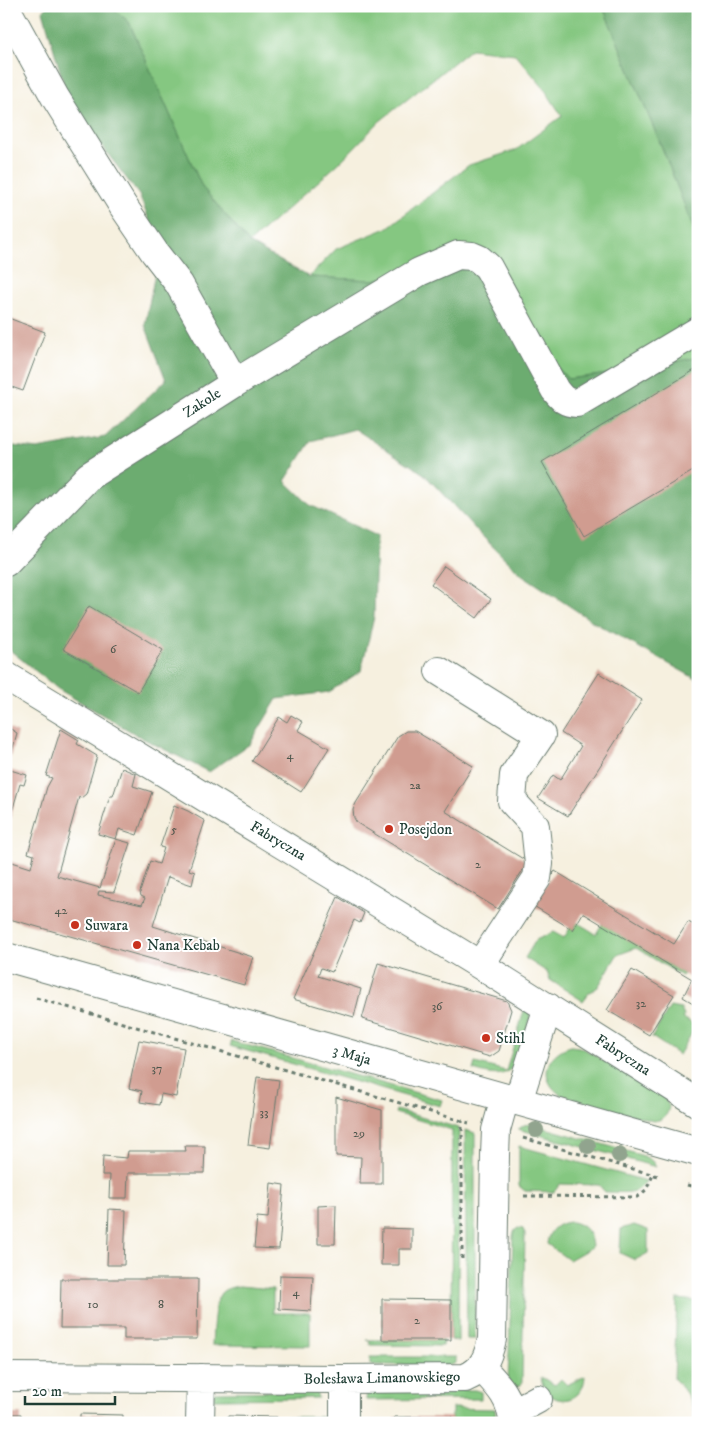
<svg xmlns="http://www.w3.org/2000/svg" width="704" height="1429" font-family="'IM FELL DW Pica',serif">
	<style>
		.green { fill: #85c781; stroke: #52825a }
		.forest { fill: #6cac6f; stroke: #467452 }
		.building { fill: #d09c90 }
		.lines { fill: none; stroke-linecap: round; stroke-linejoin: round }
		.minor-casing { stroke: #6a7c70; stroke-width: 30 }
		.path { stroke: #6a7c70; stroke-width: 3; stroke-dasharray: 4 4; stroke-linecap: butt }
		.minor { stroke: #fff; stroke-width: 28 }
		.tree { fill: #91a48e }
		.poi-dot { fill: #c8321e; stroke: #fff; stroke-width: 2 }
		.labels { text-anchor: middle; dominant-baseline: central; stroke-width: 4; stroke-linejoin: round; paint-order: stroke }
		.number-label { font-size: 12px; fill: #4b554b }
		.street-label { font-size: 15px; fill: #1f3d34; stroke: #fff }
		.poi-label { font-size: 15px; fill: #1f3d34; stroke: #fff; text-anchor: start }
	</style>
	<rect width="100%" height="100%" fill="#fff"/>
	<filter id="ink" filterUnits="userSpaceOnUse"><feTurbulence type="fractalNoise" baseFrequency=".02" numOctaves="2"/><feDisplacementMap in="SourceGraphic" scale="10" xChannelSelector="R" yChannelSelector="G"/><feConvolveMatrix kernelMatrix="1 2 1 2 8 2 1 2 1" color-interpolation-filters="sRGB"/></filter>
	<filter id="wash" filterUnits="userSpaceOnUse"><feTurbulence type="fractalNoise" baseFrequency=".0096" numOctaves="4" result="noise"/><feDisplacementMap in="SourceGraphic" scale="20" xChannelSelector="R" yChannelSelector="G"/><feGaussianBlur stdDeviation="1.12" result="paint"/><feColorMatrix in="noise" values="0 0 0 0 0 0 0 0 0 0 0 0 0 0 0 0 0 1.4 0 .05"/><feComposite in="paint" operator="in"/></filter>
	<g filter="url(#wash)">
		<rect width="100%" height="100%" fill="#f6f0df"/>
		<!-- green -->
		<path class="green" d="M110,6h491l4,6 58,138 35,90v117l-65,14 -65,8 -61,-64 -48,-59 -85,24 -65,-3 27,-28 51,-21 82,-63 47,-15 46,-34 -19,-29 -28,-33 -44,-5 -91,72 -40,41 -91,81 -47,-56 -73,-165z
			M578,923l18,11 6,-10 82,50 -2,2 -46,-28 -19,7 -19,32 -9,6 -6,8 -33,-21 -3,-8 -22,-14 11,-18 17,-8 11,6 6,-10 3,2z
			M526,1004l4,6v10l-14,42c-10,18 -26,13 -43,8l2,-7 31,8z
			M670,1007l11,2 3,7 -1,2 13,8 -17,29 -27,-18z
			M232,1041l210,59 -2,6 -210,-60z
			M571,1046l8,1 7,3 78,47 5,9c-1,10 -6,14 -16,15l-92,-26c-23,-15 -16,-42 10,-49z
			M396,1110l63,18 -1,213 -7,-1 1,-210 -57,-17z
			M531,1124l113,32 8,5 4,6 -138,-38 6,-4z
			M465,1130l10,3v206h-8z
			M519,1146l127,35c-8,15 -26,11 -41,11l-6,-7 -39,-1 -6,8 -29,-1 -6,-5z
			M572,1222c14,3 19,12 20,25l-23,13 -22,-16c1,-14 11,-22 25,-22z
			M634,1225l14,5v23l-13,7 -15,-7 1,-24z
			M518,1228l5,1 2,5 -3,147 -1,4 -6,2 -7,-6 5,-145 1,-5z
			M239,1286l34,3v24h37v33l-98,-1c1,-13 1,-42 9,-52 5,-5 12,-6 18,-7z
			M677,1299l21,2v122h-2c-2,-18 -9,-32 -22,-44z
			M367,1340h76v6l-73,-1v-4z
			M370,1357h86v6l-5,2h-81z
			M585,1376c-1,32 -42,31 -44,1l14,8 6,-6 6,6z
			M367,1389l108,1 6,2v7l-115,1z
			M316,1391l2,7 -104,1v-7z
			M452,1408l43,1 1,14h-44z
			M277,1417h45l2,6h-47z"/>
		<!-- forest -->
		<path class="forest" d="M47,6h63l19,16 73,165 47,56 60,34 65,3 85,-24 48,59 61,64 65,-8 65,-14v323l-103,-57 -74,-49 -41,-40 -56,-60 -69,-45 -44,12 -26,40 25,24 66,31 -2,81 -13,54 -32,21 -52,7 -27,45 -41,28 -67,-34 -84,-49 -52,-42v-202l31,4 68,-12 61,-57 -21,-55 15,-78 -21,-52 -70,-92 -26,-92z
			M601,6h97v234l-35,-90 -58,-138z"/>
		<g id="blocks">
			<!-- building -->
			<path class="building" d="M6,317l39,15 -22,59 -17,-6z
				M698,368v100l-114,68 -42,-74z
				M444,566l47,33 -14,19 -46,-34z
				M89,606l74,44 -25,42 -75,-43z
				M599,673l43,27 -74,116 -30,-18 15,-23 7,5 21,-34 -20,-13z
				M291,715l12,7 -5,8 31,18 -28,44 -49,-31 27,-44 8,5z
				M6,726l11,7 -10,36 20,6 -3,10 -4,-1 -13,45z
				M61,729l18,11 -2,4 20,12 -11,38 -5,4 -2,-1 -22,79 43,12 16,-49 14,4 -16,49 -15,-1 -1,4 44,10 3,-7 -4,-2 -1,-4 10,-31 9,3 5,-16 -4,-1 14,-42 14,6 17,10 -16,49 6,2 -3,13 -24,-8 -15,49 100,31 -9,28 -238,-67v-58l25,8 3,-13 -6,-2 19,-66 5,-9 -6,-2z
				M406,731h9l58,35 -28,45 83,51 -30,47 -141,-86 -3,-5 -1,-8 3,-7 42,-67z
				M122,768l14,6 -3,12 19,6 -15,43 -18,-6 -3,10 -18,-5 12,-38h3z
				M555,871l119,73 14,-22 10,5v79l-15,-9 9,-18 -109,-66 -10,17 -41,-25z
				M338,897l26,16 -4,10 -6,-3 -22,52 -11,-4 -3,8 43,13 -7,28 -61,-18z
				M378,963l129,38 4,9 -12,41 -9,6 -128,-38z
				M632,970l42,25 -25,40 -42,-25z
				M139,1040l45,8 -8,49 -15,-3 -2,11 -19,-3 2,-11 -13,-3z
				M257,1077l22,3 -9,68 -22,-3z
				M336,1097l46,13v74h-22l1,-27 -25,-1z
				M185,1146h20l-1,27h-76l-1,25h-18l1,-23h-8l1,-19 24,2 1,-7h58z
				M271,1183l13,2 -5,64 -25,-1 3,-31 11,1z
				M336,1205l-1,39h-17v-38z
				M109,1209l17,1 -2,55h-17z
				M382,1228l30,1v20h-13v16h-18z
				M280,1275l33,1 -2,35 -32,-2z
				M61,1279h137l-1,60h-73v-11h-64z
				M6,1289h3l-1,38h-2z
				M382,1299l69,1v40h-69z
				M6,1414h15v9h-15z
				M80,1414l43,1v8h-43z
				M228,1416l49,1v6h-49z
				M394,1417h58v6h-58z"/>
		</g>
	</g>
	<g filter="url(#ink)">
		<use href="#blocks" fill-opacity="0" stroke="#6a7c70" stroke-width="1"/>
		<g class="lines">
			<!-- minor casing -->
			<g class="minor-casing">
				<path id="minor" d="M6,8l49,89 68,109 32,47 24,31 56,99
					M6,562l83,-86 146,-93 184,-111 39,-17 14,1 7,3 9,8 67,123c7,9 11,13 22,13l121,-72
					M439,671l102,64 -27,40 -2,26 23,25 4,38 -2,14 -57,87
					M6,676l474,289 218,138
					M6,957l692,195
					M518,1101l30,-94
					M481,1367c16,17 31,31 32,56
					M6,1377l338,2 121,-1c18,-7 23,-21 27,-39l3,-184 1,-25 9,-32
					M344,1379v44
					M512,1413l26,-14
					M200,1423l1,-45"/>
			</g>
			<!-- path -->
			<path class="path" d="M36,998l433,125
				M523,1138l135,38
				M687,1185l11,3
				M524,1196l113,1 9,-7 7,-15
				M462,1259v-138"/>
			<!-- minor -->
			<use href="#minor" class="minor"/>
		</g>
		<!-- trees -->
		<g class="tree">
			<circle cx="536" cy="1130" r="8"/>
			<circle cx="588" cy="1146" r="8"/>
			<circle cx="619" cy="1155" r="8"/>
		</g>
	</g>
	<!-- markers -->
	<g class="poi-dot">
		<circle cx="389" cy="829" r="5"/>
		<circle cx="75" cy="925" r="5"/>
		<circle cx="137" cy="945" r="5"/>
		<circle cx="486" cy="1038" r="5"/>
	</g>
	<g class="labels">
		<!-- number labels -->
		<g class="number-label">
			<text x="113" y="649">6</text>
			<text x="290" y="755">4</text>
			<text x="415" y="785">2a</text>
			<text x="174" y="829">5</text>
			<text x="478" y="864">2</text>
			<text x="61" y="910">42</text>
			<text x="641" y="1003">32</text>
			<text x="437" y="1006">36</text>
			<text x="157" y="1068">37</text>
			<text x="264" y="1112">33</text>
			<text x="359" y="1133">29</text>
			<text x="296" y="1292">4</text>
			<text x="93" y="1304">10</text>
			<text x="161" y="1304">8</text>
			<text x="417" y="1320">2</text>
		</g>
		<!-- street labels -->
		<g class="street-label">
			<text transform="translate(202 403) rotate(-33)">Zakole</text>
			<text transform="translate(278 841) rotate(31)">Fabryczna</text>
			<text transform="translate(352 1055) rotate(16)">3 Maja</text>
			<text transform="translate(623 1055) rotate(33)">Fabryczna</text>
			<text transform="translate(382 1378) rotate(-1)">Bolesława Limanowskiego</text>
		</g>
		<!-- poi labels -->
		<g class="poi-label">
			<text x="399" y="829">Posejdon</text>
			<text x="85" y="925">Suwara</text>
			<text x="147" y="945">Nana Kebab</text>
			<text x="496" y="1038">Stihl</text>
		</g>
	</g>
	<!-- margin -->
	<rect width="704" height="1429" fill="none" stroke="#fff" stroke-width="25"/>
	<!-- scale -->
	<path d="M25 1396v8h90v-8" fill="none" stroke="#1f3d34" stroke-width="2.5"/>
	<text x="32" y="1396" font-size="15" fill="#1f3d34" stroke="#ffffff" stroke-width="4" paint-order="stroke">20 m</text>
</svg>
